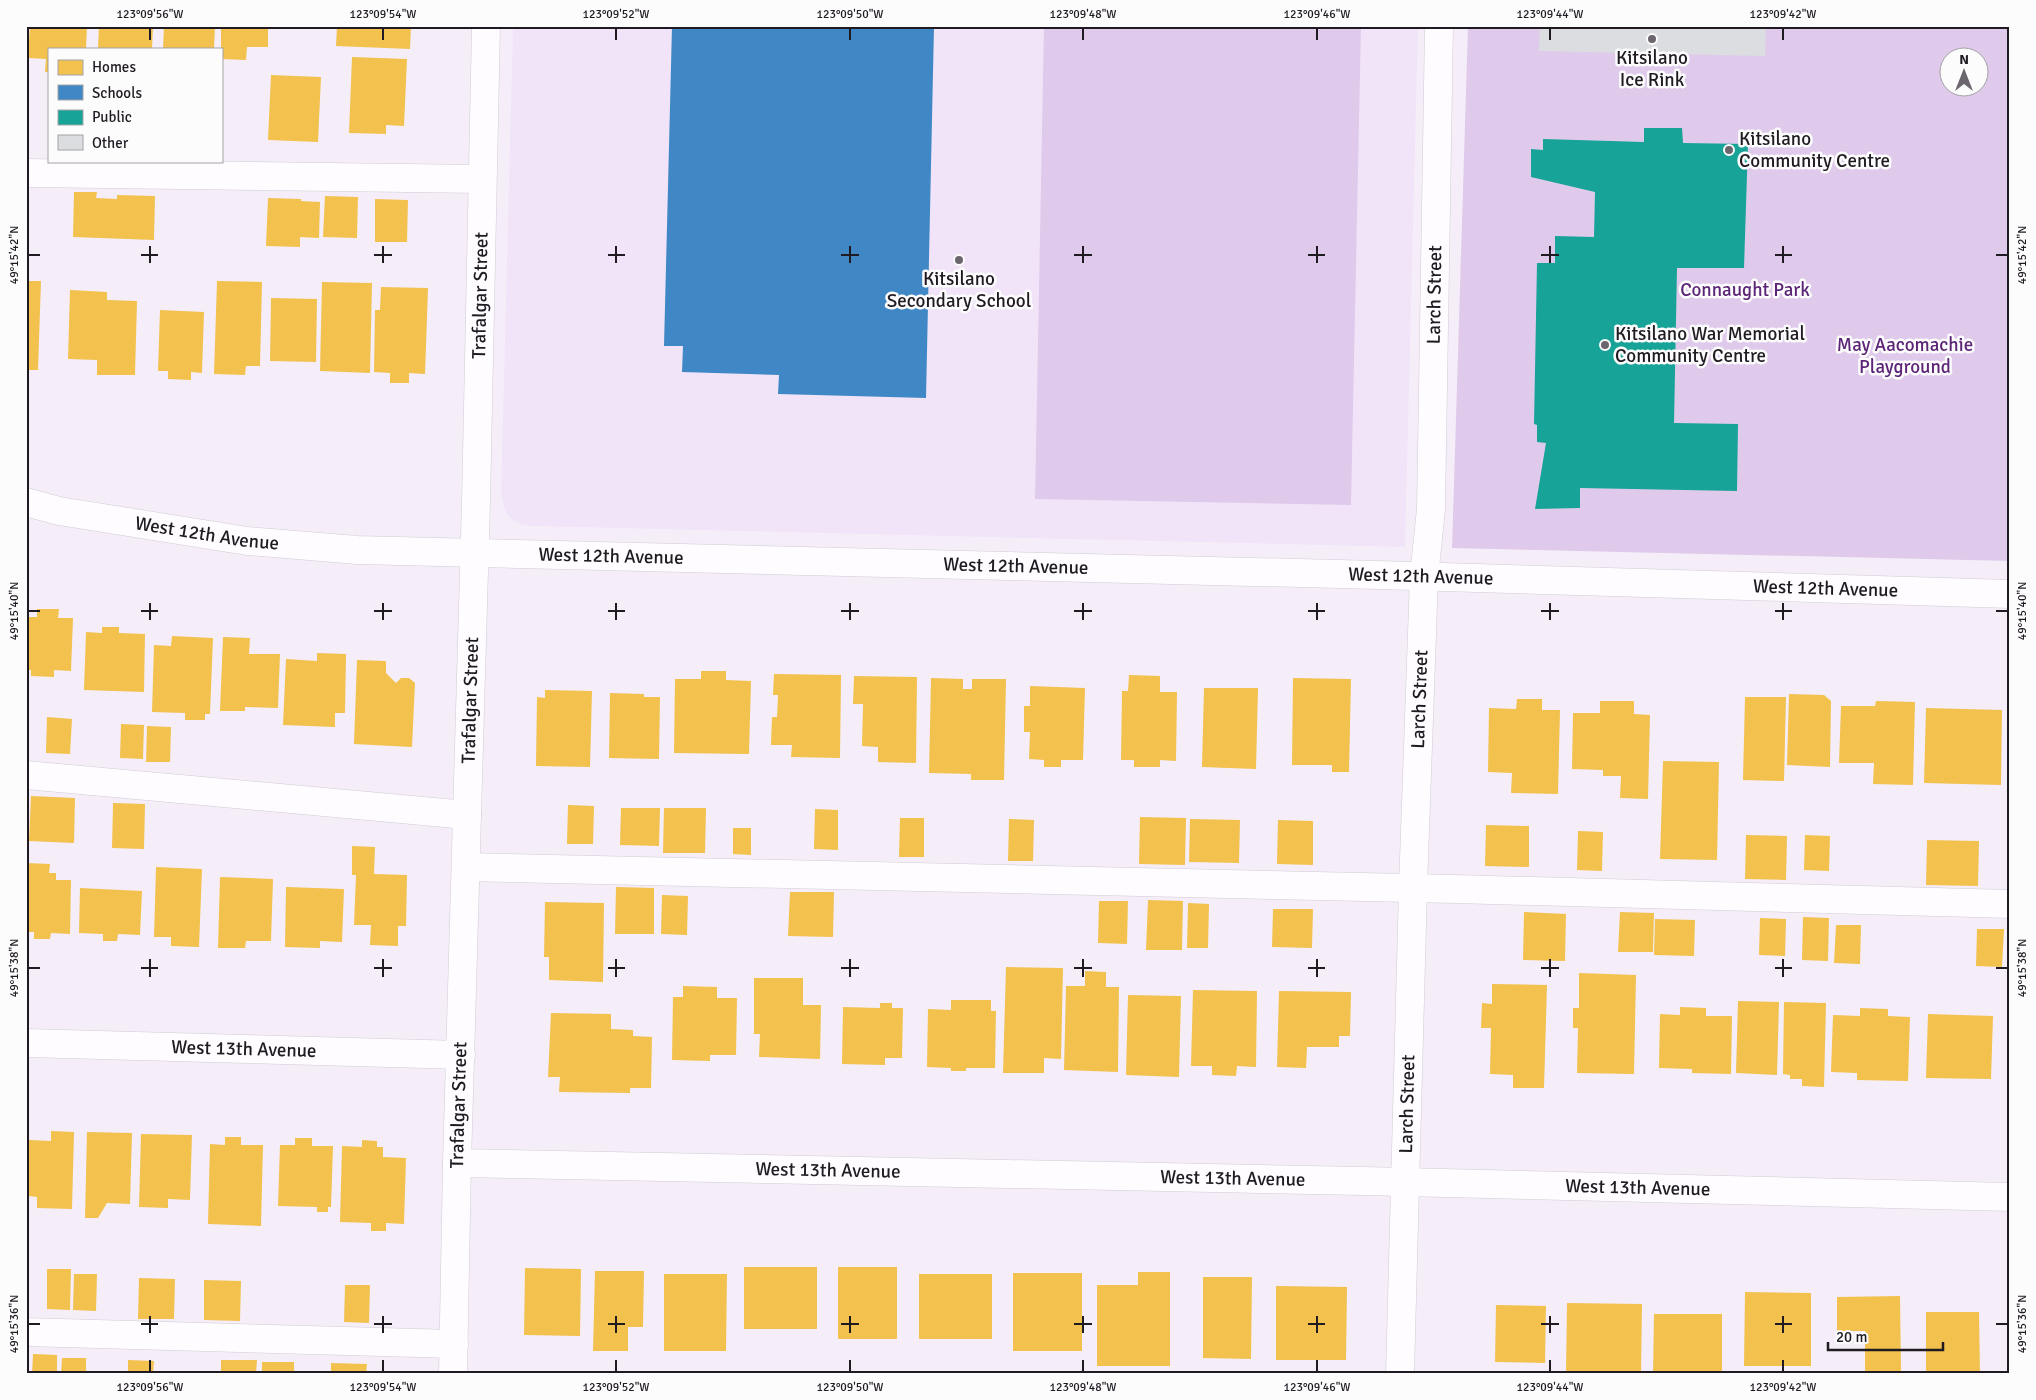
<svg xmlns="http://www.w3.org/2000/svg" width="2036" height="1400" font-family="Signika,sans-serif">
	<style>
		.built { fill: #f1e4f9 }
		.green { fill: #dfcaeb; fill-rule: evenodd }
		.homes { fill: #f2c14e }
		.schools { fill: #3f88c5 }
		.public { fill: #17a398 }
		.building { fill: #dbdde0 }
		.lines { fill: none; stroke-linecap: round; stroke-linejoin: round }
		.minor-casing { stroke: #d1cbd5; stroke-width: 29 }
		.minor { stroke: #fefcfe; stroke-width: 28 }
		.ticks { fill: none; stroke: #201b23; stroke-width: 2 }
		.poi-dot { fill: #6b656e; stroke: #fcfcfc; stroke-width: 2 }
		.labels { text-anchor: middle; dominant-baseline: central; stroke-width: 5; stroke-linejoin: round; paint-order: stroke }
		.poi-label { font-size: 19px; fill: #201b23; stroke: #fcfcfc }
		.park-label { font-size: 19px; fill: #5c2577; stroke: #fcfcfc }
		.street-label { font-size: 19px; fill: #201b23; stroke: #fcfcfc }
		.neatline { fill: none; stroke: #201b23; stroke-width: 2 }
		.ticks-label { font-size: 12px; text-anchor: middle; fill: #201b23 }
	</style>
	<rect width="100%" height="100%" fill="#f5eef9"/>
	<!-- built -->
	<path class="built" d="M513,26h905l-13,521 -872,-21 -11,-1 -9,-5 -7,-7 -5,-18z"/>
	<!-- green -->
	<path class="green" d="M1044,26h317l-10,479 -316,-6z
		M1468,26h542v535l-558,-13zM1948,58h30v30h-30z"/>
	<!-- homes -->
	<path class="homes" d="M30,26h57l-1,23h-37v23h-4l1,-13 -18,-1z
		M99,26h54l-1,23h-54z
		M164,26h51l-1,23h-51z
		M221,26h47v21h-21l-1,13 -25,-1z
		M337,26h74l-1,23 -74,-3z
		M352,57l55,2 -3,67 -18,-1v9l-37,-1z
		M271,75l50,2 -3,65 -50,-2z
		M74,192h23l-1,6 21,1v-4l38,1 -1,44 -81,-3z
		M325,196l33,1 -1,41 -34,-1z
		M268,198l33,1v2l19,1 -1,36 -19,-1v10l-34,-1z
		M375,199l33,1 -1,42h-32z
		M26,281h15l-3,89h-12z
		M217,281l45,1 -2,84h-14l-1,9 -31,-1z
		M322,282l50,1 -2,90 -50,-2z
		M381,287l47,1 -3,86 -16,-1v10h-19v-10l-16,-1 1,-62h5z
		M70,290l37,2v8l30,1 -2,74h-38v-15l-29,-1z
		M271,298l46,1 -1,63 -46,-1z
		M160,310l44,2 -2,61 -11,-1v8l-23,-1v-8h-10z
		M37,609h22l-1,9h15l-2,53 -17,-1v7l-23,-1v-6h-5v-53h11z
		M102,627h17v6l26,1 -1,58 -60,-2 2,-58 16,1z
		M172,636l41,2 -3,76h-5v6h-20v-7l-33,-1 2,-67 17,1z
		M223,637l27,1 -1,16h31l-2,54 -33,-1v4h-25z
		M317,653l29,1 -1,59h-10v14l-52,-2 3,-66 31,2z
		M357,660l29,1v12l10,10 5,-5h8l6,5 -3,64 -58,-3z
		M701,671h25v9l25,1 -2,73 -75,-1 1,-74h26z
		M774,674l67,1 -1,83 -49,-1 1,-12h-21l1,-28h5l1,-22h-5z
		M1129,675l31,1v16h17l-1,69 -16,-1v7h-26v-7h-13l1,-69h6z
		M854,676l63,1 -1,86 -38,-1v-15l-16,-1 1,-42h-10z
		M931,678l32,1v10h9v-10h34l-2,101h-33v-6l-42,-1z
		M1293,678l58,1 -2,93h-17v-7h-40z
		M1030,686l55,2 -2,72h-22v7h-17v-7l-15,-1 1,-27h-6v-26h6z
		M1204,688h54l-2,81 -54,-2z
		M545,690l47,1 -2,76 -54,-1 1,-69 8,1z
		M610,693l34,1v3h16l-1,62 -50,-1z
		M1789,694l35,1 7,6 -1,66 -43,-2z
		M1745,697h41l-2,84 -41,-1z
		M1517,699h25v11h18l-2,84 -47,-1 1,-20 -24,-1 1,-64 27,1z
		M1600,701h34v13l16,1 -2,84 -28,-1 1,-22h-18v-6l-31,-1 1,-56h27z
		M1876,701l39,1 -2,83 -40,-1 1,-21h-35l2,-57h34z
		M1926,708l76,2 -1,75 -77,-2z
		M47,717l25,2 -2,35 -24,-1z
		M121,724l23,1 -1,34 -23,-1z
		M147,726l24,1 -1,35h-24z
		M1663,761l56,1 -2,98 -57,-1z
		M31,796l44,2 -1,45 -45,-2z
		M113,803l32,1 -1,45 -32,-1z
		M568,805l26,1 -1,38h-26z
		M621,808h39l-1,38 -39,-1z
		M664,808h42l-1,45h-42z
		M815,809l23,1v40l-24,-1z
		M1140,817l46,1 -1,47 -46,-1z
		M900,818h24v39h-25z
		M1009,819l25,1 -1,41h-25z
		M1190,819l50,1 -1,43 -50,-1z
		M1278,820l35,1v44l-36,-1z
		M1486,825l43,1v41l-44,-1z
		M733,828h18v27l-18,-1z
		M1578,831l25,1 -1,39 -25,-1z
		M1746,835l41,1 -1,44 -41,-1z
		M1805,835l25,1 -1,35 -25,-1z
		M1927,840l52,1 -1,45 -52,-1z
		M352,846l23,1 -1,27 33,1 -1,51h-8v20l-28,-1 1,-20h-17l2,-50h-4z
		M26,863l24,1 -1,9h7v7h15l-1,54 -19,-1 -1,6h-16v-7h-8z
		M156,867l46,2 -3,78 -28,-1v-9h-17z
		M220,877l53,2 -2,62h-25l-1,7h-27z
		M286,887l58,2 -2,53 -22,-1v7l-35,-1z
		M616,887l38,1v46h-39z
		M80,888l62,3 -2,44 -22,-1 -1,7h-14v-7l-24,-1z
		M790,892h44l-1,45 -45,-1z
		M662,895l26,1 -1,39 -26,-1z
		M1148,900l35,1 -1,49h-36z
		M1099,901h29l-1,43 -29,-1z
		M545,902l59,1 -1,79 -54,-2v-23h-5z
		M1188,903l21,1 -1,44h-21z
		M1273,909h40l-1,39 -40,-1z
		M1524,912l42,2 -1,47 -42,-1z
		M1620,912l34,1 -1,39h-35z
		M1803,917l26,1 -1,43 -26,-1z
		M1760,918l26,1 -1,37 -26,-1z
		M1655,919l40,1 -1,36 -40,-1z
		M1836,925h25l-1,39 -26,-1z
		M1977,929h27l-2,38 -26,-1z
		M2008,929h2v41h-3z
		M1006,967l57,1 -2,91 -17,-1v15h-41z
		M1085,971l21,1v15h13l-1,85 -54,-2 2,-84h19z
		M1579,973l57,2 -2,99 -57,-1 1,-45h-5v-20h6z
		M754,978h49v27h18l-1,54 -61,-2 1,-23h-6z
		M1492,984l55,1 -3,103h-31v-13l-23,-1 1,-46h-10l1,-25 10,1z
		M683,986l34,1v11h20l-1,57h-26v6l-38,-1 1,-63h10z
		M1193,990l64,1 -1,76 -19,-1 -1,10 -24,-1v-9h-21z
		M1279,991l72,1 -1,44h-11v11h-32l-1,21 -29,-1z
		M1128,995l53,1 -2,81 -53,-2z
		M951,1000h40v11h5l-1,57h-29v3h-15v-3l-24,-1 1,-58 23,1z
		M1738,1001l41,1 -2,73 -41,-2z
		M1784,1002l42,1 -2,84 -22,-1v-7h-12v-4l-7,-1z
		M880,1003h12v5h11l-1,50h-17v7l-43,-1 1,-57 37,1z
		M1680,1007l26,1v8h26l-1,58 -39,-1v-4l-33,-1 1,-54 20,1z
		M1860,1008l28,1v7l22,1 -2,64 -51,-1v-7l-26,-1 2,-57 27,1z
		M551,1013l60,1v15l22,1v6l19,1 -1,51h-21v5l-71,-1 1,-15h-12z
		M1928,1014l65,2 -2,63 -65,-1z
		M51,1131l23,1 -2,77 -35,-1v-11l-9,-1 1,-56 22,1z
		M87,1132l45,1 -2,71 -23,-1 -9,15h-13z
		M141,1134l51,1 -2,65 -22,-1v9l-29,-1z
		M225,1137h16v8h22l-2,81 -53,-2 2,-80 15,1z
		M295,1138h17v8h21l-2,61h-3v5h-11v-5l-39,-1 2,-61h15z
		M362,1140l15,1v6h6v10l23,1 -2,66 -18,-1v8h-15v-8l-31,-1 2,-76 20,1z
		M744,1267h73v62h-73z
		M838,1267h59v72h-59z
		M525,1268l56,1 -1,67 -56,-1z
		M47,1269h24l-1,41 -23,-1z
		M595,1271h49l-1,56h-15v24h-35z
		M1138,1272h32v94h-73v-81h41z
		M1013,1273h69v78h-69z
		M74,1274h23l-1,37 -23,-1z
		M664,1274h63l-1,77h-62z
		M919,1274h73v65h-73z
		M1203,1277h49l-1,82 -48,-1z
		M139,1278l36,1 -1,40h-36z
		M204,1280l37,1 -1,40 -36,-1z
		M345,1285h25l-1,38 -25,-1z
		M1276,1286l71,1 -1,73h-70z
		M1745,1292l66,1v73h-67z
		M1900,1296l1,76h-36v-41h-28v-34z
		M1567,1303l75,1 -1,70h-75z
		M1496,1305l50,1 -1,57 -50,-1z
		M1926,1312h53l1,62h-54z
		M1654,1314h68v60h-69z
		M33,1354l24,1v19h-25z
		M62,1358h24v16h-25z
		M128,1360l26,1 -1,13h-25z
		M221,1360h36l-1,14h-35z
		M262,1362h32v12h-32z
		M331,1363l36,1 -1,10h-35z"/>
	<!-- schools -->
	<path class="schools" d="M672,26h262l-8,372 -148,-4 1,-19 -97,-3 1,-26h-19z"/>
	<!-- public -->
	<path class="public" d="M1644,128h38l1,15 65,1 -4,124h-67l-3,155 64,1 -1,67 -157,-3v20l-45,1 11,-66 -9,-1v-17l-3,-1 3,-161h18v-27l39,1 1,-45 -64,-15v-28l12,1v-11l101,3z"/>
	<!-- building -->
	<path class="building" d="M1540,26h226l-1,30 -226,-5z"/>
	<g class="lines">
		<!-- minor casing -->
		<g class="minor-casing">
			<g id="minor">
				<path d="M26,173l456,6"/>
				<path id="s1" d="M26,502l33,9 188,30 110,9 1021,25 632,19"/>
				<path d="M26,775l441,40"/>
				<path d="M466,867l989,22 555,15"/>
				<path id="s2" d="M26,1043l435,12"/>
				<path id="s3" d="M457,1163l906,18 647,16"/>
				<path d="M26,1332l428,12"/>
				<path id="s4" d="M453,1374l4,-211 19,-661 10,-476"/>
				<path id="s5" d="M1400,1374l13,-486 11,-311 7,-68 8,-483"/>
			</g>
		</g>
		<!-- minor -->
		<use href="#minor" class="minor"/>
	</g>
	<!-- ticks -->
	<path class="ticks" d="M150,28v12M383,28v12M616,28v12M850,28v12M1083,28v12M1317,28v12M1550,28v12M1783,28v12M150,246v17M383,246v17M616,246v17M850,246v17M1083,246v17M1317,246v17M1550,246v17M1783,246v17M28,255h12M141,255h17M374,255h18M608,255h17M841,255h18M1074,255h18M1308,255h17M1541,255h18M1775,255h17M1996,255h12M150,603v17M383,603v17M616,603v17M850,603v17M1083,603v17M1317,603v17M1550,603v17M1783,603v17M28,611h12M141,611h17M374,611h18M608,611h17M841,611h18M1074,611h18M1308,611h17M1541,611h18M1775,611h17M1996,611h12M150,959v18M383,959v18M616,959v18M850,959v18M1083,959v18M1317,959v18M1550,959v18M1783,959v18M28,968h12M141,968h17M374,968h18M608,968h17M841,968h18M1074,968h18M1308,968h17M1541,968h18M1775,968h17M1996,968h12M150,1316v17M383,1316v17M616,1316v17M850,1316v17M1083,1316v17M1317,1316v17M1550,1316v17M1783,1316v17M28,1324h12M141,1324h17M374,1324h18M608,1324h17M841,1324h18M1074,1324h18M1308,1324h17M1541,1324h18M1775,1324h17M1996,1324h12M150,1360v12M383,1360v12M616,1360v12M850,1360v12M1083,1360v12M1317,1360v12M1550,1360v12M1783,1360v12"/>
	<!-- markers -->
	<g class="poi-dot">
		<circle cx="1652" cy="39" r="5"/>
		<circle cx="1729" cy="150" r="5"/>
		<circle cx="959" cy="260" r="5"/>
		<circle cx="1605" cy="345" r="5"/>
	</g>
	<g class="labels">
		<!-- poi labels -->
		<g class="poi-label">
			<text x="1652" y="58">Kitsilano<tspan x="1652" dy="22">Ice Rink</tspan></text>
			<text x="1739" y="139" text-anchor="start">Kitsilano<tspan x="1739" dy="22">Community Centre</tspan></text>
			<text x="959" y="279">Kitsilano<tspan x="959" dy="22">Secondary School</tspan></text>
			<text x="1615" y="334" text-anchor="start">Kitsilano War Memorial<tspan x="1615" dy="22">Community Centre</tspan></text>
		</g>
		<!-- park labels -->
		<g class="park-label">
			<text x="1745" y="290">Connaught Park</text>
			<text x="1905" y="345">May Aacomachie<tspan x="1905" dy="22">Playground</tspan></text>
		</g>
		<!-- street labels -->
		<g class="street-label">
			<text stroke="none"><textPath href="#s4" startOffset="1079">Trafalgar Street</textPath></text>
			<text stroke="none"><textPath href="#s5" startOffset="1080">Larch Street</textPath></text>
			<text stroke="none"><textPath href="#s1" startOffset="184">West 12th Avenue</textPath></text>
			<text stroke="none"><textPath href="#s1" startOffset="589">West 12th Avenue</textPath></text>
			<text stroke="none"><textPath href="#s1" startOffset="994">West 12th Avenue</textPath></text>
			<text stroke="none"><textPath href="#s1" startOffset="1399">West 12th Avenue</textPath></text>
			<text stroke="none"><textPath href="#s1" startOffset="1804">West 12th Avenue</textPath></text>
			<text stroke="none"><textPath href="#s4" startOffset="674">Trafalgar Street</textPath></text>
			<text stroke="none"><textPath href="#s5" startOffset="675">Larch Street</textPath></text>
			<text stroke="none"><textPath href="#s2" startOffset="218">West 13th Avenue</textPath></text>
			<text stroke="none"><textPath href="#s4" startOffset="269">Trafalgar Street</textPath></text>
			<text stroke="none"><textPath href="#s5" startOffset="270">Larch Street</textPath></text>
			<text stroke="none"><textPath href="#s3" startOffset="371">West 13th Avenue</textPath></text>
			<text stroke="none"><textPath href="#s3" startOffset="776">West 13th Avenue</textPath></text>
			<text stroke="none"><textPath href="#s3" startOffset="1181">West 13th Avenue</textPath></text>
		</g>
	</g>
	<!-- border -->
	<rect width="2036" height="1400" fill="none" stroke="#fcfcfc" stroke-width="55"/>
	<!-- legend -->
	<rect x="48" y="48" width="175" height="115" fill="#fcfcfc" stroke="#a4a2a5"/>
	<rect x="58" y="60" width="25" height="15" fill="#f2c14e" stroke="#a4a2a5"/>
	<text x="92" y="72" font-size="15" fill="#201b23">Homes</text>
	<rect x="58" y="85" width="25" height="15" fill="#3f88c5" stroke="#a4a2a5"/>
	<text x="92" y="98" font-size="15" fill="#201b23">Schools</text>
	<rect x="58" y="110" width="25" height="15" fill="#17a398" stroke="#a4a2a5"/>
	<text x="92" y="122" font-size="15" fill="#201b23">Public</text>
	<rect x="58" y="135" width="25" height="15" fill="#dbdde0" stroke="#a4a2a5"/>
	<text x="92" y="148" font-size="15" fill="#201b23">Other</text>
	<!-- north arrow -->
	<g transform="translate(1964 72)"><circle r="24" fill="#fcfcfc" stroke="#a4a2a5"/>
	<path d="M0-4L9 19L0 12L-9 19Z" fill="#6b656e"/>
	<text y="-8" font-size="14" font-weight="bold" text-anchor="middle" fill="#201b23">N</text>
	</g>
	<!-- scale -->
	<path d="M1828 1342v8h115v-8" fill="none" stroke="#201b23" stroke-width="2.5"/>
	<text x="1836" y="1342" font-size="15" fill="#201b23" stroke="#fcfcfc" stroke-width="4" paint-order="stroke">20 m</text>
	<rect x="28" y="28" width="1980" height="1344" class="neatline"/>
	<g class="ticks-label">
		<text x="150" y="18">123°09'56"W</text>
		<text x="383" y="18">123°09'54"W</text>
		<text x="616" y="18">123°09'52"W</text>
		<text x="850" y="18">123°09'50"W</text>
		<text x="1083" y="18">123°09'48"W</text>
		<text x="1317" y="18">123°09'46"W</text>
		<text x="1550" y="18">123°09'44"W</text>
		<text x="1783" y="18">123°09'42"W</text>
		<text transform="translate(14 255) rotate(-90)" y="4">49°15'42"N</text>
		<text transform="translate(2022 255) rotate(-90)" y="4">49°15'42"N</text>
		<text transform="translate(14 611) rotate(-90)" y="4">49°15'40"N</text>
		<text transform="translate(2022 611) rotate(-90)" y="4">49°15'40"N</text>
		<text transform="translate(14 968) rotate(-90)" y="4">49°15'38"N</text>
		<text transform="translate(2022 968) rotate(-90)" y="4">49°15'38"N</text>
		<text transform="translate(14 1324) rotate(-90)" y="4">49°15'36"N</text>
		<text transform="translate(2022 1324) rotate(-90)" y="4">49°15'36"N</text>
		<text x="150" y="1391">123°09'56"W</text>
		<text x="383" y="1391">123°09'54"W</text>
		<text x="616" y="1391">123°09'52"W</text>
		<text x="850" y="1391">123°09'50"W</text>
		<text x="1083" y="1391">123°09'48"W</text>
		<text x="1317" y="1391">123°09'46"W</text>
		<text x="1550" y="1391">123°09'44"W</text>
		<text x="1783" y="1391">123°09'42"W</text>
	</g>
</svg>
